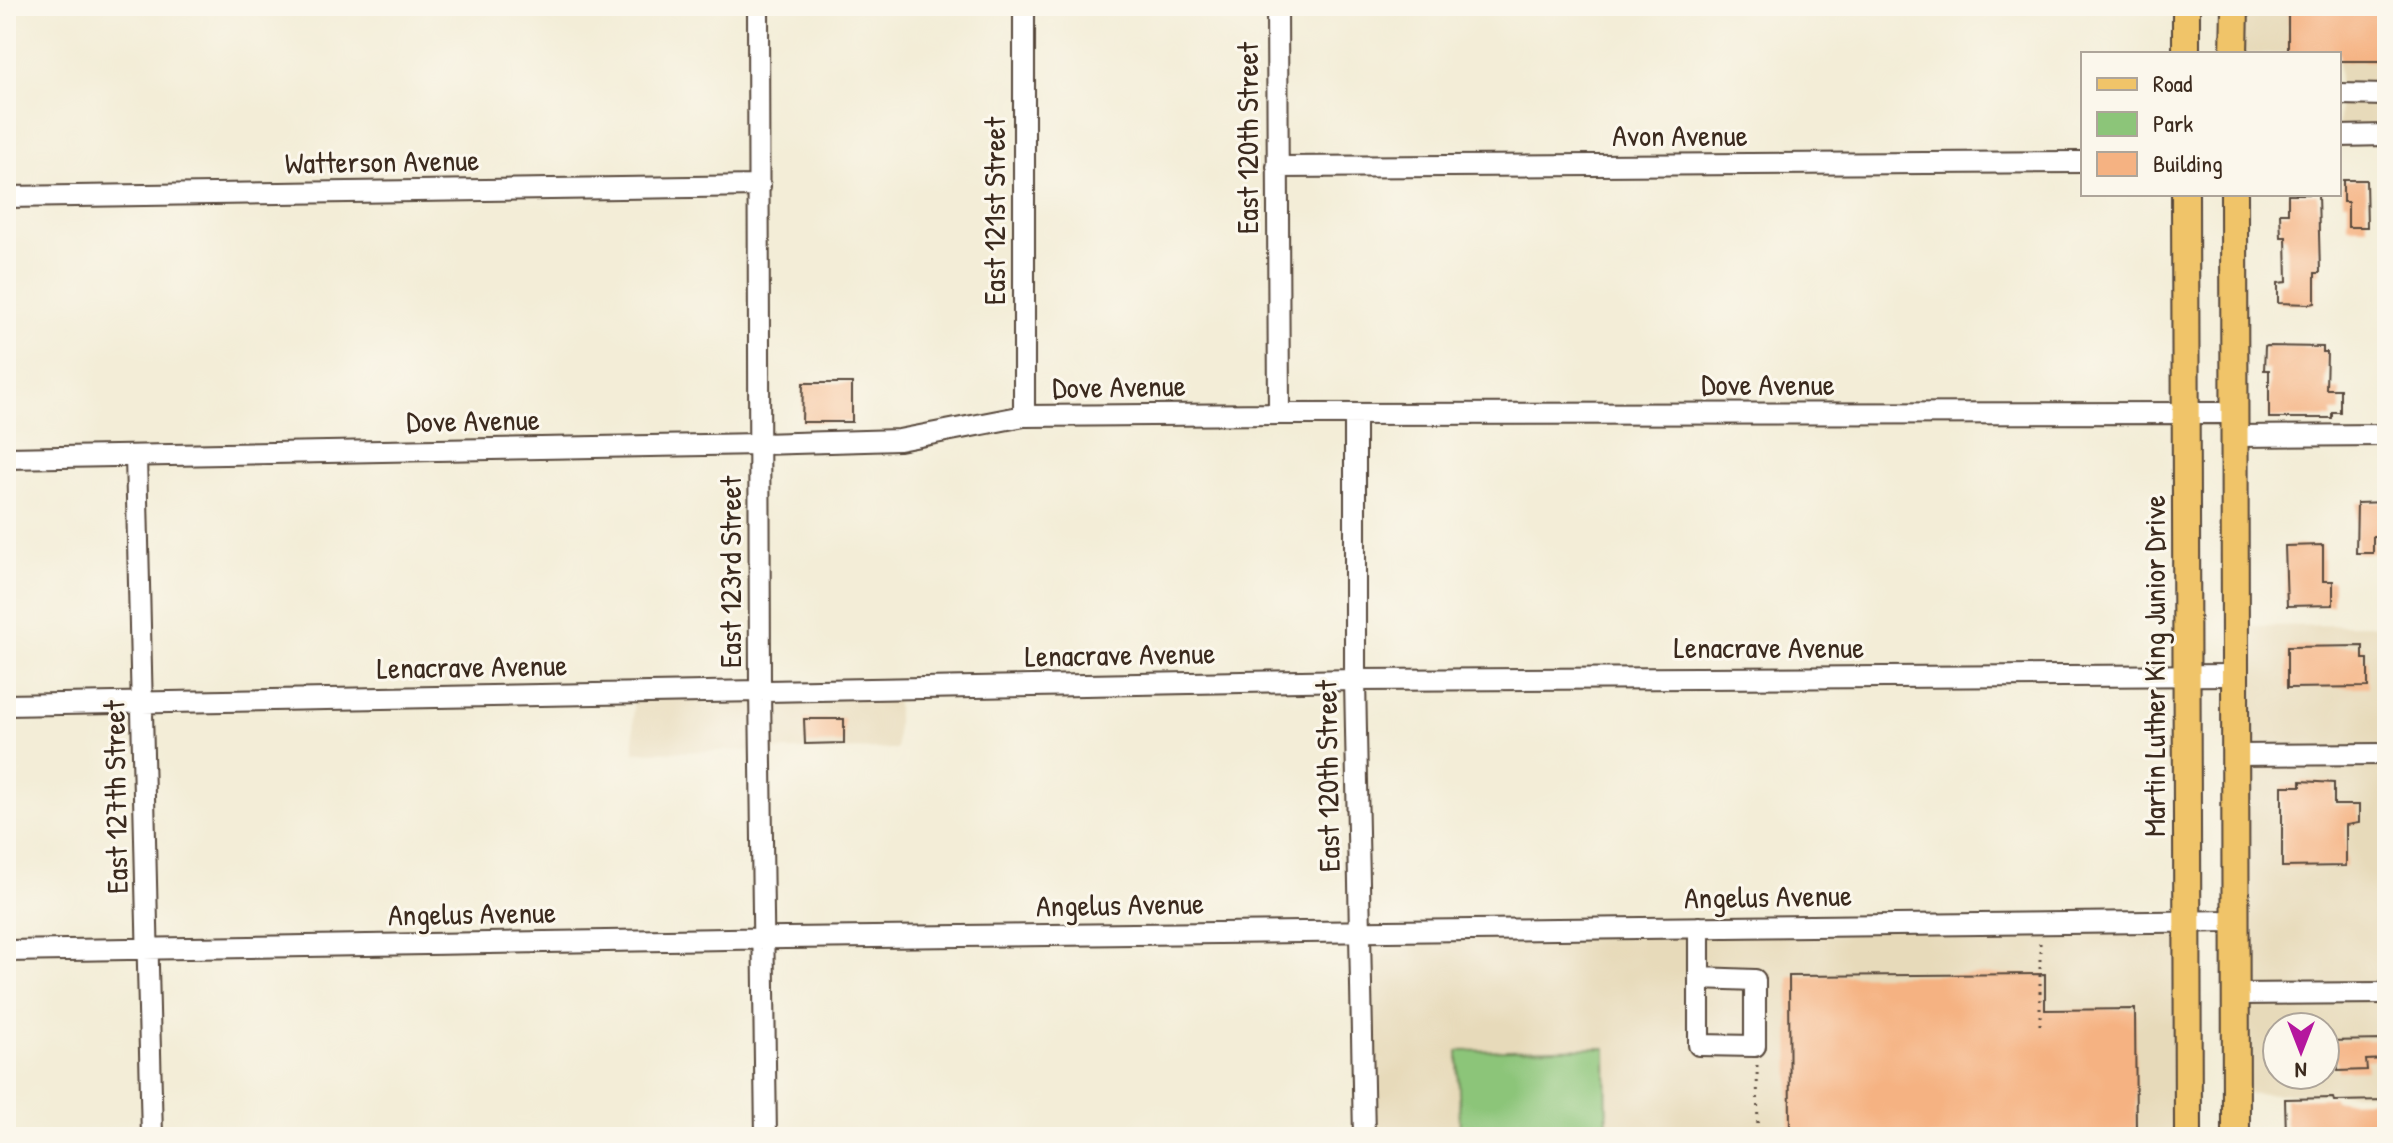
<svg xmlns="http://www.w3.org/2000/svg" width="2393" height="1143" font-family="'Patrick Hand',sans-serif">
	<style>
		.built { fill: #e7daba; fill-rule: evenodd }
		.green { fill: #8cc579; stroke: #64784c; stroke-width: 2 }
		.building { fill: #f5b282 }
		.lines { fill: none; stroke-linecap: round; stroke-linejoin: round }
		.minor-casing { stroke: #57473a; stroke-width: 24 }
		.major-casing { stroke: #57473a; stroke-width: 30 }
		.path { stroke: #57473a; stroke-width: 3; stroke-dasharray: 2 6; stroke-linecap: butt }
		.minor { stroke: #fff; stroke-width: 20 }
		.major { stroke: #f0c469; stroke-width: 26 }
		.labels { text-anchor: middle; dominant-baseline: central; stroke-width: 6; stroke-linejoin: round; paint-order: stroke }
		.street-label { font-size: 30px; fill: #3b2a1e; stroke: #fbf7ec }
	</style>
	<rect width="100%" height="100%" fill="#fbf7ec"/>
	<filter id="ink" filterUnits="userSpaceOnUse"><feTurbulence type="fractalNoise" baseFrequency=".0125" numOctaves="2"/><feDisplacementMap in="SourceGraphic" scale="16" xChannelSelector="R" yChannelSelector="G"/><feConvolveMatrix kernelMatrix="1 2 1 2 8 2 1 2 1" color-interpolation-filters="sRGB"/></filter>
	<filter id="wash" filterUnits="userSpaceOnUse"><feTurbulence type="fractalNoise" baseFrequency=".006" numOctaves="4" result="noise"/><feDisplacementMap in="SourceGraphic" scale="32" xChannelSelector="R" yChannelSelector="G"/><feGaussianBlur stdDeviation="1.8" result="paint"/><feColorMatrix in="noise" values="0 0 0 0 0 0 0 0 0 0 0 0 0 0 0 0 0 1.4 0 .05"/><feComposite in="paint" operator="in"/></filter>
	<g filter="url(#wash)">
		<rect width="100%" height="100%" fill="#f3edd7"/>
		<!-- built -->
		<path class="built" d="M2235,6h152v129l-48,1v-82h-105z
			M2387,625v468l-151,1v-468zM2277,1027h48v48h-48z
			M897,688v61l-263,3 -1,-59z
			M2187,922l1,215h-824l-4,-206z"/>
		<!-- green -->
		<path class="green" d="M1606,1048l1,89h-147l-2,-86z"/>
		<g id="blocks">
			<!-- building -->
			<path class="building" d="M2288,6h99v55h-48v-7h-51z
				M2343,180h23l1,47h-19v-25h-5z
				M2288,194h30l2,79h-5v30l-4,1 -33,-1v-20l9,-1 -1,-45h-5l-1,-24h8z
				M2267,346l56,1v5h4l-1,37h14v23h-8v6h-63v-48h-5l1,-23z
				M803,383h49v39h-50z
				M2387,502v34h-14v17h-17l1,-50z
				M2323,545v36h10v24l-46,1 -2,-60z
				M2363,646v13h5v28l-81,1v-41z
				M804,719h40v24l-39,1z
				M2301,781l33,2v22h25v18l-13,2v41l-64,1v-81h19z
				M2045,974v36l90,-1 1,128h-346l-1,-161z
				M2385,1040v19l-19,1 1,10 -29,1 -1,-11h-12v-19z
				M2333,1098l1,3 53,-1v35l-101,1 -1,-37z"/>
		</g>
	</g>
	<g filter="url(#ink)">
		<use href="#blocks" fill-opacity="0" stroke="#57473a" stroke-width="2"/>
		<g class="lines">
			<!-- minor casing -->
			<g class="minor-casing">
				<path id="minor" d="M758,6l2,684 6,447
					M1024,6v410
					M1277,6l2,408
					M2339,94l48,1
					M2339,136l48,-1
					M1277,167l806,-5
					M6,197l754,-11
					M1355,415v265l9,457
					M2236,436l151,-1
					M136,456l16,681
					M6,458l754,-14 139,-4 125,-24 255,-2 957,-1
					M6,705l1349,-25 881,-5
					M2236,755l151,-1
					M1699,927c0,39 0,79 0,118l56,1v-66l-56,-2
					M6,951l780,-13 1450,-17
					M2236,994l151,-1"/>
			</g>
			<!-- major casing -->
			<g class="major-casing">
				<path id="major" d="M2186,6v48
					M2234,54l1,-48
					M2185,194l3,943
					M2234,194l2,943"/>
			</g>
			<!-- path -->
			<path class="path" d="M2040,943v87
				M1757,1065l1,72"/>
			<!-- minor -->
			<use href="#minor" class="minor"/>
			<!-- major -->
			<use href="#major" class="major"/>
		</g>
	</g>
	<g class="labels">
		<!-- street labels -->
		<g class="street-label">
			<text x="1680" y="135">Avon Avenue</text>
			<text transform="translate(1247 138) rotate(-90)">East 120th Street</text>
			<text transform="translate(382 161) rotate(-1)">Watterson Avenue</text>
			<text transform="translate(994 211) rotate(-90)">East 121st Street</text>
			<text x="1768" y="384">Dove Avenue</text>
			<text transform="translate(1119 386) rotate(-1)">Dove Avenue</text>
			<text transform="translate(473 420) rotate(-1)">Dove Avenue</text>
			<text transform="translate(730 572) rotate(-90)">East 123rd Street</text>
			<text x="1769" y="647">Lenacrave Avenue</text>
			<text transform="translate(1120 654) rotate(-1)">Lenacrave Avenue</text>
			<text transform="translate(472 666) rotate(-1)">Lenacrave Avenue</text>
			<text transform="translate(2154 666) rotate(-90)">Martin Luther King Junior Drive</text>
			<text transform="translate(1327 776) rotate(-91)">East 120th Street</text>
			<text transform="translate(115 797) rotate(-91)">East 127th Street</text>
			<text transform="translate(1768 896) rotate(-1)">Angelus Avenue</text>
			<text transform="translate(1120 904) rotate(-1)">Angelus Avenue</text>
			<text transform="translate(472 913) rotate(-1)">Angelus Avenue</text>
		</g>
	</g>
	<!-- margin -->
	<rect width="2393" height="1143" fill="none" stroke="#fbf7ec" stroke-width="32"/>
	<!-- legend -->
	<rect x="2081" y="52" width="260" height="144" fill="#fbf7ec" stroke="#aea59a" stroke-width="2"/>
	<rect x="2097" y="78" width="40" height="12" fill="#f0c469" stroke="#aea59a" stroke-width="2"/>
	<text x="2153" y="92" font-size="24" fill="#3b2a1e">Road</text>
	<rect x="2097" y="112" width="40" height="24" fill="#8cc579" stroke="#aea59a" stroke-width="2"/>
	<text x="2153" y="132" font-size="24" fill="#3b2a1e">Park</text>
	<rect x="2097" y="152" width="40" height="24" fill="#f5b282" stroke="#aea59a" stroke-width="2"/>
	<text x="2153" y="172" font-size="24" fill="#3b2a1e">Building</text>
	<!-- north arrow -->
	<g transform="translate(2301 1051) rotate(180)"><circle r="38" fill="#fbf7ec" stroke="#aea59a" stroke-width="2"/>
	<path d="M0-6L14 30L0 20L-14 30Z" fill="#b5179e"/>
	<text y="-12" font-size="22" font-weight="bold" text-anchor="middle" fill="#3b2a1e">N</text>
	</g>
</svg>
